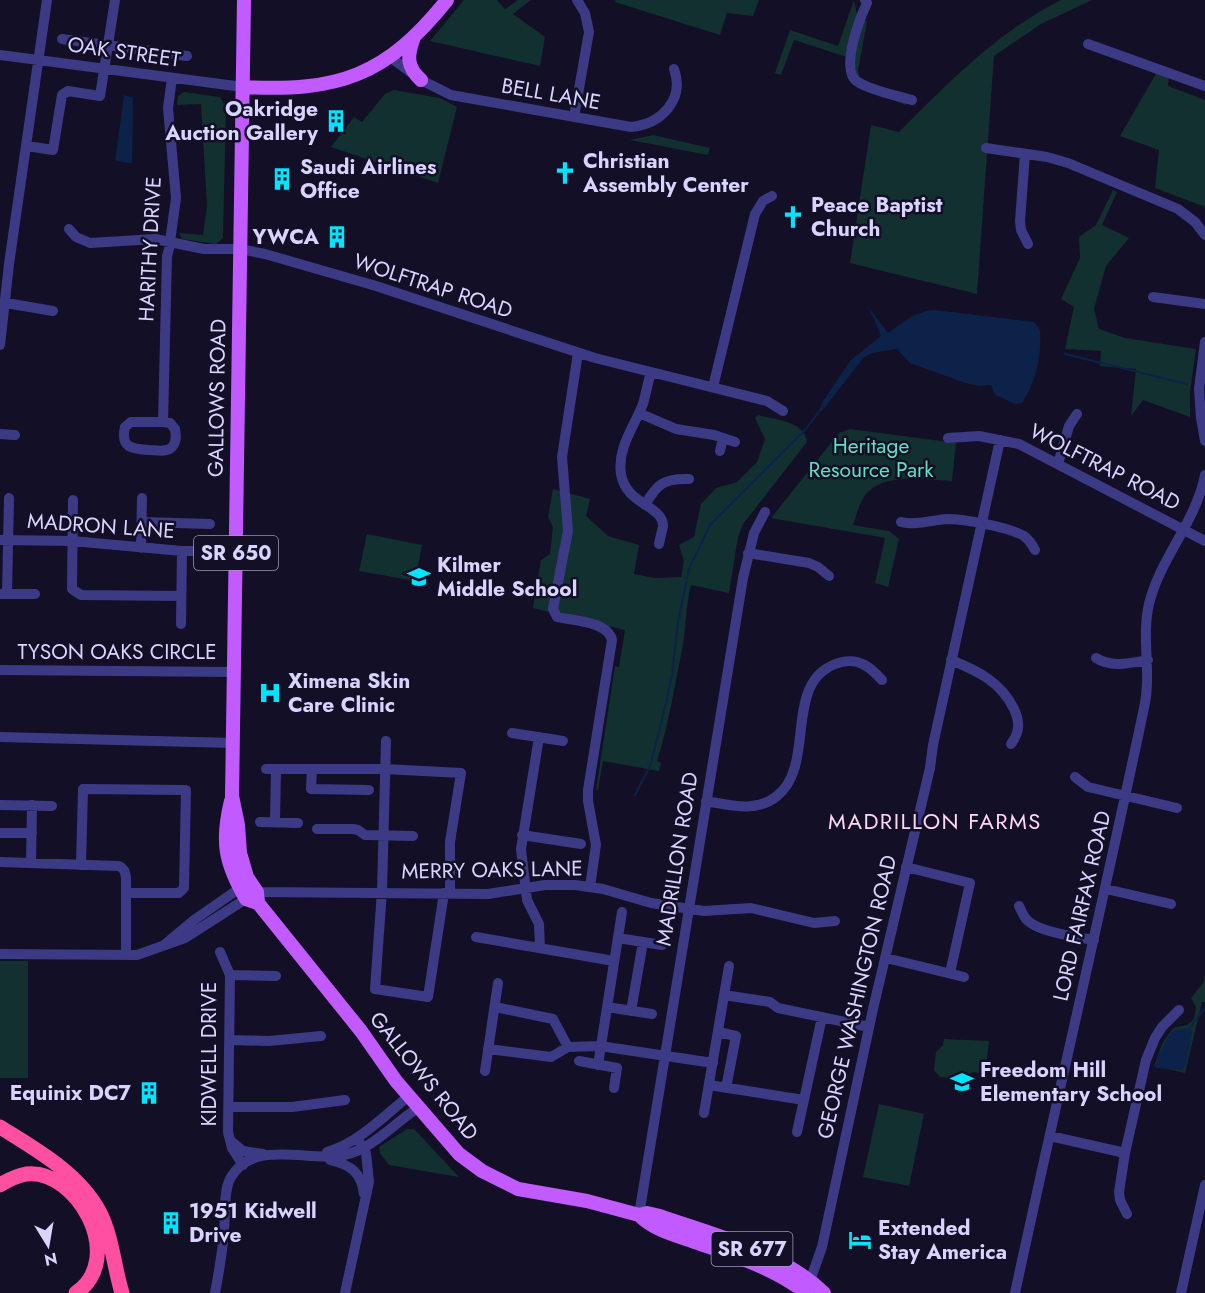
<svg xmlns="http://www.w3.org/2000/svg" width="1205" height="1293" font-family="Jost,sans-serif">
	<style>
		.green { fill: #12302f }
		.water { fill: #0c2248 }
		.lines { fill: none; stroke-linecap: round; stroke-linejoin: round }
		.stream { stroke: #0c2248; stroke-width: 2 }
		.minor { stroke: #3d3a85; stroke-width: 10 }
		.major { stroke: #c25bff; stroke-width: 14 }
		.highway { stroke: #ff4fa3; stroke-width: 15 }
		.labels { text-anchor: middle; dominant-baseline: central; stroke-width: 5; stroke-linejoin: round; paint-order: stroke }
		.shield { fill: #130f26; stroke: #9e99be; stroke-width: 1.5 }
		.shield-label { font-size: 20px; font-weight: bold; fill: #d9d4ff }
		.street-label { font-size: 21px; fill: #d9d4ff; stroke: #130f26 }
		.poi-label { font-size: 21px; font-weight: bold; fill: #d9d4ff; stroke: #130f26; text-anchor: start }
		.park-label { font-size: 21px; fill: #5fe0c0; stroke: #130f26 }
		.neighbourhood-label { font-size: 22px; letter-spacing: 1.5px; fill: #ffd6f0; stroke: #130f26 }
	</style>
	<rect width="100%" height="100%" fill="#130f26"/>
	<!-- green -->
	<path class="green" d="M464,0h33l8,9 13,-9h13l-18,14 32,23 -5,29 -110,-25z
		M616,0h143l-6,16 -26,-3 -7,22 -105,-33z
		M854,0l3,14 10,8 -9,48 2,8 4,4 45,16 -3,7 -46,-17 -7,-29 -59,-19 -13,35 -6,-2 15,-43 48,16z
		M1061,0h31l-51,24 -47,32 -17,238 -127,-31 21,-138 28,7c50,-50 98,-100 162,-132z
		M1157,72l12,5 -1,9 37,14v107l-50,-19 4,-38 -39,-14z
		M394,90l46,8 17,9 -19,76 -107,-36 23,-30 8,5 23,-28z
		M184,92l36,5 6,10 -3,131 -7,6 -34,-5 -3,-6 24,2 4,-29 -6,-102 -24,1 1,-9z
		M653,135l57,13 -2,7 -78,-15z
		M1113,190l4,2 -15,33 27,13 -23,28 -12,43 5,20 26,9 71,11 -6,43v25l-47,-17 -12,16 5,-47 -36,-3 1,-15 -36,-2 9,-42 -13,-8 19,-41 -1,-21 17,-12z
		M758,415c17,5 47,6 49,27l-64,82 -5,13 -9,56 -38,-8c-5,20 -5,40 -8,60 -8,39 -14,78 -26,116l4,2 -2,8 -56,-10 -5,29h-2l19,-124 4,1 6,-37 -92,-22 8,-48 9,-6 3,-27 -5,-10 5,-28 37,10 -4,17 22,20 31,9 -5,29 21,4 26,-1 3,-16 -5,-16 15,-8 7,-33 15,-16 21,-6 20,-20 8,-23 -10,-21z
		M850,429l106,14 -4,38c-24,-1 -64,-8 -83,10 -8,6 -13,25 -16,34l36,6 10,8 -11,48 -13,-4 10,-45 -114,-20 68,-85z
		M367,534l55,11 -7,36 -56,-10z
		M0,961h28v117h-28z
		M1205,975v27h-3l-17,71 -31,-7 9,-24 10,-14 14,-3 7,-6 2,-12 -5,-9 12,-15z
		M944,1039l45,2 -4,33 -12,-2 -9,5v3l-24,-3 -6,-7 2,-18 7,-7z
		M879,1104l45,10 -15,72 -46,-9z
		M407,1129h7l45,48 -70,-12 -9,-12 -1,-6z"/>
	<!-- water -->
	<path class="water" d="M124,95l9,3 -1,65 -17,-2z
		M869,308l19,25c16,-11 25,-21 46,-23l100,12 6,8c2,25 -4,52 -18,73l-7,1 -20,-9 -4,-10 -12,1 -14,-3 -55,-20 -13,-14 -25,4 -8,4 -41,53 -6,4 6,-13 27,-40 31,-25z
		M1185,1028l6,2 1,4 -7,33 -4,3 -26,-2 2,-10 15,-27z"/>
	<g class="lines">
		<!-- stream -->
		<path class="stream" d="M1065,354l122,30
			M635,795l15,-29 11,-42 11,-49 6,-53 11,-53 21,-44 96,-96 12,-16
			M1188,1030l16,-21"/>
		<!-- minor -->
		<path class="minor" d="M865,0l2,3c-7,15 -28,68 -9,79 14,9 38,13 54,18
			M62,39l125,17
			M1088,44l117,42
			M0,55l243,32
			M390,57l31,23 30,15 180,32c30,-3 54,-27 43,-58
			M574,117l15,-85 -4,-19 -8,-13
			M27,146l26,4 9,-55 6,-4 32,5 15,-96
			M986,148l61,9 21,6 110,46 17,13 10,13
			M1025,154l-5,67 1,9 7,14
			M69,229l7,8 14,6 65,-4 49,10h36l25,5 111,32 219,72 172,43 16,10
			M1153,297l52,7
			M6,303l47,8
			M1205,342l-6,47 2,29 4,23
			M0,345l9,-81 38,-264
			M578,353l-16,104 6,74 -15,78 4,8c17,4 50,4 55,23l-24,150v11l8,44 -6,42
			M651,372c-3,10 -5,21 -8,32 -9,23 -26,44 -22,70 5,31 42,31 42,52 -1,6 -3,12 -4,18
			M713,387l42,-173 8,-13 9,-5
			M639,413l37,16 38,6 21,7
			M163,422h-32l-6,5c-5,21 7,22 24,23 7,0 17,3 23,-3 5,-5 4,-12 3,-18l-5,-6 -7,-1 4,-166 2,-7 7,-51 -8,-90 4,-30
			M0,434l15,1
			M948,438l31,-2 40,8 186,97
			M720,451l3,-13
			M1058,464l11,-38 8,-12
			M73,500l-1,89 9,6 100,1
			M645,505c12,-21 19,-27 44,-26
			M142,522l68,2
			M901,522c15,4 30,-2 46,-3 17,0 62,8 77,17 5,4 8,8 11,14
			M0,540l72,1 110,10h54
			M141,548l1,-50
			M748,553l61,10 9,4 11,9
			M0,594h35
			M7,594l2,-96
			M181,624l1,-73
			M1096,658c15,10 35,5 52,2
			M951,660c27,11 50,22 63,49 6,13 6,23 -3,35
			M0,670l234,2
			M512,733l51,8
			M0,737l233,6
			M539,737l-18,112 6,51 12,24 1,24
			M386,741l-4,150 -7,98 53,8 16,-104
			M266,769h119l76,4 -11,69v51
			M312,769l-1,20 58,1
			M1075,777l13,10 89,21
			M706,801c24,4 50,12 71,-5 41,-32 3,-119 65,-134 18,-4 29,6 40,18
			M0,805l52,1
			M260,822l38,1
			M275,822l1,-53
			M317,829h36l5,1 7,5 48,1
			M0,833h32
			M522,835l59,9
			M0,862l119,4c6,3 6,6 7,12v77
			M31,863l1,-58
			M81,865l2,-76 103,1 -2,98 -5,5h-53
			M906,867l64,16 -20,90
			M1106,889l65,15
			M1019,906c2,4 4,9 7,13 11,13 51,18 68,21
			M476,937l138,24
			M618,938l44,7
			M164,945l30,-25 46,-32 17,4 231,2 57,-9h30l28,4 48,14 53,8 47,-3 63,15 21,-2
			M220,952l10,23 -2,157 4,16 11,17
			M0,954l137,1 48,-17 67,-43
			M886,958l78,19
			M230,975l46,1
			M724,995l46,7 8,6 91,19
			M495,1007l58,12 15,28
			M607,1007l45,7
			M631,1011l12,-69
			M718,1032l18,4 -10,52
			M230,1040l39,1 52,-5
			M488,1049l63,8 17,-10 32,-1 113,17
			M579,1061l38,7 -3,20
			M598,1065l24,-153
			M485,1071l13,-88
			M709,1085l95,15
			M229,1107h63l53,-7
			M704,1113l25,-147
			M797,1132l25,-115
			M1050,1136l75,17
			M231,1141l12,10 20,3
			M327,1152c30,-9 53,-32 77,-52l6,-2
			M330,1160c21,5 31,12 34,34
			M1127,1214l-7,-14 -1,-8 6,-39 21,-93 9,-22 7,-11 17,-17
			M639,1215l104,-637 11,-45 11,-21
			M810,1281l12,-34 51,-238 57,-241 3,-23 67,-305
			M215,1293c4,-21 8,-42 9,-64 2,-15 -1,-36 6,-50 22,-42 80,-16 115,-24 29,-7 49,-32 73,-47
			M345,1293l24,-111 -3,-29 -9,-15
			M1015,1293c42,-195 88,-390 129,-585 8,-35 -3,-70 5,-104 11,-46 47,-82 56,-129
			M1181,1293l24,-108"/>
		<!-- major -->
		<path class="major" d="M244,0l-12,796 6,29 2,28 7,24 10,15 1,11
			M413,40c-6,17 -6,27 8,40
			M243,87c96,5 143,-11 204,-87
			M231,801c-10,41 -6,62 15,98l12,4 103,128 35,50 63,73 23,17 36,18 69,12 52,14 8,-2 13,3c57,20 120,35 164,77
			M639,1215c13,14 35,20 53,26 40,14 81,26 114,52"/>
		<!-- highway -->
		<path class="highway" d="M0,1127c37,23 80,47 100,86 12,24 14,54 22,80
			M0,1185c8,-5 16,-9 26,-11 51,-6 101,84 50,119"/>
	</g>
	<!-- icons -->
	<defs>
		<g id="building-bare" transform="scale(1.8)"><path d="M-4-6H4V6H1V3H-1V6H-4ZM-2.5-4.3h1.7v1.8h-1.7ZM.8-4.3h1.7v1.8H.8ZM-2.5-1h1.7V.8h-1.7ZM.8-1h1.7V.8H.8Z" fill="#00e5ff" stroke="#130f26" stroke-width="2.5" paint-order="stroke"/></g>
		<g id="church-bare" transform="scale(1.8)"><path d="M-1.2-6h2.4v3.5h3.3v2.4h-3.3V6h-2.4V-.1h-3.3v-2.4h3.3Z" fill="#00e5ff" stroke="#130f26" stroke-width="2.5" paint-order="stroke"/></g>
		<g id="school-bare" transform="scale(1.8)"><path d="M0-5L7-2L0 1L-7-2ZM-4 1L0 2.5L4 1V4Q0 6-4 4Z" fill="#00e5ff" stroke="#130f26" stroke-width="2.5" paint-order="stroke"/></g>
		<g id="hospital-bare" transform="scale(1.8)"><path d="M-5-5h3v3.5h4V-5h3V5h-3V1.5h-4V5h-3Z" fill="#00e5ff" stroke="#130f26" stroke-width="2.5" paint-order="stroke"/></g>
		<g id="hotel-bare" transform="scale(1.8)"><path d="M-6-4.5h1.5V1H6V5H4.5V3h-9V5H-6ZM-4 0a1.8 1.8 0 1 1 3.6 0ZM.5 0V-2.5h3Q6-2.5 6 0Z" fill="#00e5ff" stroke="#130f26" stroke-width="2.5" paint-order="stroke"/></g>
	</defs>
	<g fill-rule="evenodd">
		<use href="#building-bare" x="336" y="121"/>
		<use href="#church-bare" x="565" y="173"/>
		<use href="#building-bare" x="282" y="179"/>
		<use href="#church-bare" x="793" y="217"/>
		<use href="#building-bare" x="337" y="237"/>
		<use href="#school-bare" x="419" y="577"/>
		<use href="#hospital-bare" x="270" y="693"/>
		<use href="#school-bare" x="962" y="1082"/>
		<use href="#building-bare" x="149" y="1093"/>
		<use href="#building-bare" x="171" y="1223"/>
		<use href="#hotel-bare" x="860" y="1240"/>
	</g>
	<g class="labels">
		<!-- shield labels -->
		<g class="shield">
			<rect x="194" y="536" width="84" height="34" rx="4.5"/>
			<rect x="711.5" y="1232" width="81" height="34" rx="4.5"/>
		</g>
		<g class="shield-label">
			<text x="236" y="553">SR 650</text>
			<text x="752" y="1249">SR 677</text>
		</g>
		<!-- street labels -->
		<g class="street-label">
			<text transform="translate(124 52) rotate(8)">OAK STREET</text>
			<text transform="translate(551 94) rotate(10)">BELL LANE</text>
			<text transform="translate(150 249) rotate(-87)">HARITHY DRIVE</text>
			<text transform="translate(433 286) rotate(18)">WOLFTRAP ROAD</text>
			<text transform="translate(217 398) rotate(-89)">GALLOWS ROAD</text>
			<text transform="translate(1105 467) rotate(27)">WOLFTRAP ROAD</text>
			<text transform="translate(101 526) rotate(4)">MADRON LANE</text>
			<text x="117" y="652">TYSON OAKS CIRCLE</text>
			<text transform="translate(677 859) rotate(-81)">MADRILLON ROAD</text>
			<text transform="translate(492 870) rotate(-1)">MERRY OAKS LANE</text>
			<text transform="translate(1082 906) rotate(-77)">LORD FAIRFAX ROAD</text>
			<text transform="translate(857 997) rotate(-77)">GEORGE WASHINGTON ROAD</text>
			<text transform="translate(209 1054) rotate(-90)">KIDWELL DRIVE</text>
			<text transform="translate(424 1076) rotate(51)">GALLOWS ROAD</text>
		</g>
		<!-- poi labels -->
		<g class="poi-label">
			<text x="318" y="109" text-anchor="end">Oakridge<tspan x="318" dy="24">Auction Gallery</tspan></text>
			<text x="583" y="161">Christian<tspan x="583" dy="24">Assembly Center</tspan></text>
			<text x="300" y="167">Saudi Airlines<tspan x="300" dy="24">Office</tspan></text>
			<text x="811" y="205">Peace Baptist<tspan x="811" dy="24">Church</tspan></text>
			<text x="319" y="237" text-anchor="end">YWCA</text>
			<text x="437" y="565">Kilmer<tspan x="437" dy="24">Middle School</tspan></text>
			<text x="288" y="681">Ximena Skin<tspan x="288" dy="24">Care Clinic</tspan></text>
			<text x="980" y="1070">Freedom Hill<tspan x="980" dy="24">Elementary School</tspan></text>
			<text x="131" y="1093" text-anchor="end">Equinix DC7</text>
			<text x="189" y="1211">1951 Kidwell<tspan x="189" dy="24">Drive</tspan></text>
			<text x="878" y="1228">Extended<tspan x="878" dy="24">Stay America</tspan></text>
		</g>
		<!-- park labels -->
		<g class="park-label">
			<text x="871" y="446">Heritage<tspan x="871" dy="24">Resource Park</tspan></text>
		</g>
		<!-- neighbourhood labels -->
		<g class="neighbourhood-label">
			<text x="935" y="821">MADRILLON FARMS</text>
		</g>
	</g>
	<!-- north arrow -->
	<g transform="translate(48 1245) rotate(169)" stroke="#130f26" stroke-width="4.5" paint-order="stroke">
	<path d="M0-4.5L10 22L0 15L-10 22Z" fill="#d9d4ff"/>
	<text y="-9" font-size="16" font-weight="bold" text-anchor="middle" fill="#d9d4ff">N</text>
	</g>
</svg>
